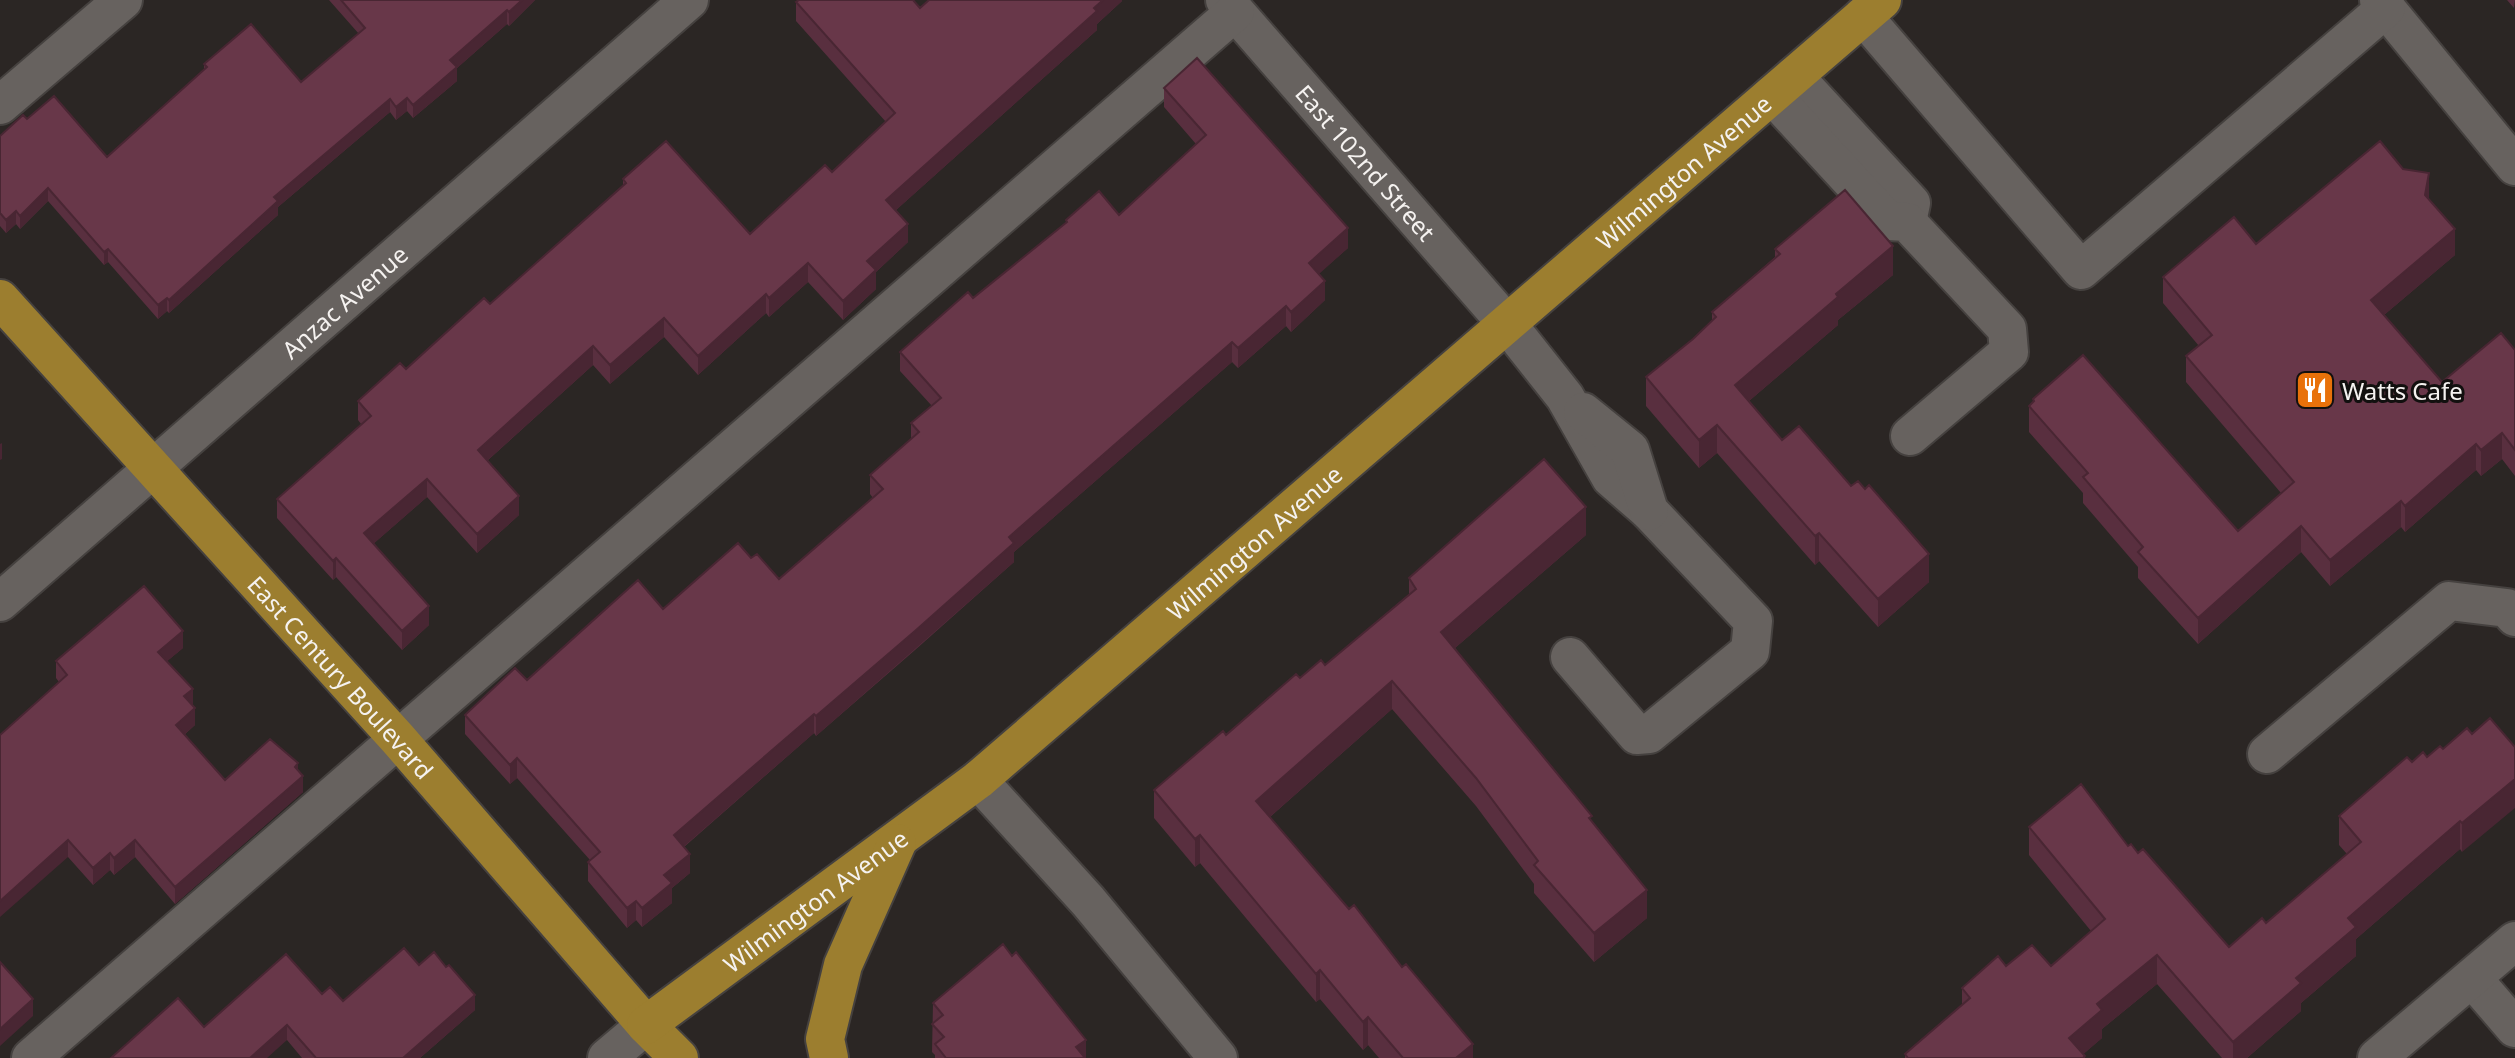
<svg xmlns="http://www.w3.org/2000/svg" width="2515" height="1058" font-family="'Noto Sans',sans-serif">
	<style>
		.lines { fill: none; stroke-linecap: round; stroke-linejoin: round }
		.minor-casing { stroke: #45413f; stroke-width: 42 }
		.major-casing { stroke: #45413f; stroke-width: 42 }
		.minor { stroke: #67625f; stroke-width: 38 }
		.major { stroke: #9c7e2f; stroke-width: 38 }
		.wall { fill: #592f3f }
		.shaded-wall { fill: #492633 }
		.building { fill: #683749; stroke: #492633; stroke-width: 2 }
		.labels { text-anchor: middle; dominant-baseline: central; stroke-width: 6; stroke-linejoin: round; paint-order: stroke }
		.street-label { font-size: 24px; fill: #f5f2f0; stroke: #12100f }
		.poi-label { font-size: 24px; fill: #f5f2f0; stroke: #12100f; text-anchor: start }
	</style>
	<rect width="100%" height="100%" fill="#2b2624"/>
	<g class="lines">
		<!-- minor casing -->
		<g class="minor-casing">
			<g id="minor">
				<path id="s1" d="M1225,0l283,325 57,72 46,81 38,33 104,110 -3,30 -101,83 -12,1 -67,-78"/>
				<path d="M2379,0l136,166"/>
				<path d="M1863,16l218,254 305,-262"/>
				<path d="M1794,76l117,127 -4,19"/>
				<path d="M1772,95l116,126 19,1 100,107 2,23 -99,84"/>
				<path d="M0,105l123,-105"/>
				<path d="M1583,412l47,38 19,61"/>
				<path id="s2" d="M0,602l689,-602"/>
				<path d="M2267,754l182,-153 58,7 8,9"/>
				<path d="M978,780l110,121 130,157"/>
				<path d="M2472,978l43,50"/>
				<path d="M31,1058l1204,-1046"/>
				<path d="M607,1058l39,-33"/>
				<path d="M2377,1058l138,-117"/>
			</g>
		</g>
		<!-- major casing -->
		<g class="major-casing">
			<g id="major">
				<path id="s3" d="M0,299l398,440 248,286 33,33"/>
				<path id="s4" d="M646,1025l332,-245 904,-780"/>
				<path d="M829,1058l-4,-19 18,-74 54,-122"/>
			</g>
		</g>
		<!-- minor -->
		<use href="#minor" class="minor"/>
		<!-- major -->
		<use href="#major" class="major"/>
	</g>
	<!-- wall -->
	<path class="wall" d="M329,0h206l-26,26 -2,-2 -50,44v13l-44,37 -6,-7 -11,9 -6,-8 -112,95v8l-109,98 -2,-2 -9,8 -50,-57 -4,3 -56,-64 -28,28 -4,-5 -10,9 -6,-7v-90l27,-17 80,38 97,-87v-6l97,18 58,-48z
		M1122,0v1l-25,23v6l-201,180 12,32 -32,30v17l-33,31 -35,-38 -39,35 -3,-4 -68,62 -34,-38 -54,47 -17,-19 -106,96 32,54 -42,38 -50,-56 -54,47 56,81 -27,25 -66,-73 -3,3 -56,-62v-19l84,-75 -3,-4v-19l48,-32 84,-65 133,-117v-8l127,55 82,-62 54,-50 -90,-101v-19l124,6z
		M2507,0h8l-1,8z
		M1164,88l184,160 -30,26 7,26 -34,32 -5,-6 -48,42 -6,-6 -218,190v10l-99,88 -99,86 -2,-3 -130,114 6,26 -18,15v15l-30,24 -6,-7 -9,8 -39,-47v-19l2,-2 -73,-82 -7,6 -45,-50v-19l62,-35 136,-71 88,-51 28,21 94,-81 -3,-4v-19l41,-36v-16l21,-17 -32,-35v-19l73,-54 93,-75v-3l53,-5 77,-71 -32,-37z
		M2428,199l27,56 -71,60 58,67 73,-32v126l-13,-17 -21,17 -5,-6 -71,62 -4,-5 -71,59 -29,-34 -103,92 -60,-66v-11l-55,-64v-10l-54,-61v-26l4,-3v-4l205,132 43,-38 -95,-111v-26l13,-10 -36,-43v-26l93,-33z
		M1775,249l118,26 -55,45v5l-89,76 33,39 147,142 -51,45 -59,-66 -4,4 -98,-112 -18,15 -53,-62v-29l47,-38 19,-19v-8l63,-55z
		M1586,535l-131,113 137,174 55,96 -53,44 -60,-69v-9l-58,-78 -84,-97 -122,108 203,241h-94l-11,-13 -5,5 -43,-51 -4,3 -116,-139 -5,4 -41,-49v-28l146,-112 25,-13 84,-71v-16z
		M183,648l-16,13 26,45 2,19 -11,10 41,45 73,-9 5,21 -128,112 -40,-47 -21,18 -4,-5 -17,15 -25,-28 -9,-175 -3,-4v-17z
		M2467,728l-5,124 -2,-3 -104,90v17l-55,47v8l-54,47h-25l-65,-74 -55,45v9l-19,16 2,4h-180v-4l57,-49v-17l44,-22h45l40,-35 -62,-76v-28l99,19 101,101 37,-24 81,-69 -8,-9v-29l73,-54 15,-5 16,-8z
		M419,965l56,45 -55,48h-118l-15,-18 -83,-13 118,-33 21,7z
		M933,1003l153,55h-151v-3l-3,-3z"/>
	<!-- shaded-wall -->
	<path class="shaded-wall" d="M522,0h13l-26,26v-14z
		M1103,0h19v1l-25,23v6l-211,189v-19z
		M507,10v14l-50,44v13l-44,37v-13l37,-45z
		M407,98v13l-11,9v-13z
		M390,99v13l-112,95v8l-109,98v-13l105,-103z
		M2429,173v25l-4,23v-26z
		M48,188v13l-28,28v-13z
		M16,211v13l-10,9v-13z
		M908,224v18l-32,30v17l-33,31v-19l24,-40z
		M1348,228v20l-39,35v-20z
		M2455,229v26l-84,71v-26z
		M1893,246v29l-55,45v5l-103,88v-28l101,-91z
		M108,249v13l-4,3v-13z
		M808,263v19l-39,35v-19z
		M1325,281v19l-34,32v-20z
		M766,294v19l-68,62v-19z
		M167,298v13l-9,8v-14z
		M1286,306v20l-48,42v-20z
		M664,318v19l-54,47v-19z
		M1232,342v20l-218,190v10l-198,174v-20l193,-179z
		M593,346v19l-115,104v-19z
		M1717,425v28l-18,15v-28z
		M2502,433v26l-21,17v-26z
		M2,443v16l-2,1v-16z
		M2476,444v26l-71,62v-26z
		M427,479v18l-63,55v-19z
		M519,496v19l-42,38v-19z
		M2401,501v26l-71,59v-26z
		M1586,507v28l-145,125v-28z
		M2301,526v26l-103,92v-26z
		M1819,533v28l-4,4v-29z
		M1929,554v28l-51,45v-28z
		M336,558v19l-3,3v-19z
		M429,606v19l-27,25v-19z
		M183,631v17l-25,21v-17z
		M1392,681v28l-136,120v-28z
		M193,689v17l-9,-10z
		M195,708v17l-19,17v-17z
		M814,714v19l-140,122v-20z
		M517,758v20l-7,6v-19z
		M298,763v16l5,-3v16l-128,112v-17z
		M2515,779v29l-53,44v-29z
		M2460,821v28l-104,90v17l-55,47v8l-54,47h-14v-16l63,-64 52,-60z
		M1200,835v28l-5,4v-28z
		M68,840v17l-68,60v-16z
		M135,840v17l-21,18v-17z
		M110,853v17l-17,15v-17z
		M690,854v19l-18,15v15l-30,24v-19l22,-33z
		M1647,890v28l-53,44v-29z
		M636,901v19l-9,8v-20z
		M2157,955v29l-55,45v9l-23,20 -10,-20 28,-34z
		M1320,970v29l-4,3v-28z
		M475,995v15l-55,48h-17z
		M33,999v17l-33,30v-17z
		M1368,1017v28l-5,5v-28z
		M287,1025v15l-20,18h-17z
		M1086,1040v18l-10,-11z
		M1473,1044v14h-16v-1z"/>
	<!-- building -->
	<path class="building" d="M341,0h181l-13,12 -2,-2 -57,50 7,7 -44,38 -6,-7 -11,9 -6,-8 -116,98 4,4 -109,99 -2,-2 -9,7 -50,-56 -4,3 -56,-64 -28,28 -4,-5 -10,9 -6,-7v-77l23,-21 4,4 27,-23 53,61 100,-90 -3,-3 47,-40 50,58 64,-54z
		M799,0h114l7,8 9,-8h174l-9,8 3,3 -211,189 22,24 -41,37 9,9 -33,31 -35,-38 -39,35 -3,-4 -68,62 -34,-38 -54,47 -17,-19 -115,104 41,46 -42,38 -50,-55 -63,54 65,73 -27,25 -66,-73 -3,3 -56,-62 94,-83 -13,-15 42,-38 6,6 78,-71 6,6 136,-121 -3,-4 43,-38 84,93 75,-69 7,7 63,-59 -99,-111z
		M1197,58l151,170 -39,35 16,18 -34,31 -5,-6 -48,42 -6,-6 -223,195 5,6 -99,88 -99,85 -2,-2 -140,121 16,19 -26,21 8,8 -30,25 -6,-7 -9,7 -39,-46 12,-10 -83,-94 -7,7 -45,-50 50,-47 12,12 111,-100 25,29 75,-66 13,15 6,-4 22,25 104,-90 -13,-14 49,-43 -8,-9 30,-25 -41,-46 68,-60 5,6 94,-76 -1,-2 33,-29 20,24 87,-80 -42,-47z
		M2380,141l23,28 26,4 -4,22 30,34 -84,71 71,82 59,-49 14,17v100l-13,-17 -21,17 -5,-6 -71,62 -4,-5 -71,59 -29,-34 -103,92 -60,-66 5,-5 -60,-70 5,-4 -59,-67 5,-5 -1,-2 50,-44 155,176 56,-49 -108,-126 26,-21 -49,-58 71,-60 22,27z
		M1845,190l48,56 -57,48 2,3 -103,88 47,55 17,-14 52,60 7,-5 7,8 4,-4 60,69 -51,45 -59,-66 -4,3 -98,-111 -18,15 -53,-63 47,-38 23,-22 -4,-5 68,-58 -5,-5z
		M1544,459l42,48 -145,125 151,184 -3,2 58,72 -53,43 -60,-68 4,-4 -62,-83 -84,-97 -136,120 93,108 5,-4 48,62 4,-3 67,80 -16,13 1,1h-55l-35,-41 -5,5 -43,-52 -4,4 -116,-139 -5,4 -41,-49 69,-59 3,4 70,-61 4,4 21,-18 4,5 91,-76 -7,-11z
		M144,586l39,45 -25,21 35,37 -9,7 11,12 -19,17 49,55 45,-41 28,24 -3,4 8,9 -128,111 -40,-47 -21,18 -4,-5 -17,15 -25,-28 -68,61v-166l67,-60 -11,-14z
		M2490,718l25,29v32l-53,44 -2,-2 -112,97 8,9 -60,51 5,5 -68,59 -76,-87 -60,49 5,6 -33,28 16,18 -2,2h-175l-3,-4 65,-56 -8,-10 36,-32 8,10 26,-21 19,21 54,-47 -76,-92 52,-43 47,62 3,-2 7,9 5,-4 86,98 33,-29 4,5 95,-81 -22,-26 68,-59 5,5 11,-10 4,5 13,-11 3,3 24,-21 5,6z
		M1003,944l9,12 4,-4 70,88 -10,7 9,11h-139l-11,-14 9,-7 -12,-13 11,-9 -10,-12z
		M404,948l15,17 15,-13 12,15 3,-2 26,30 -72,63h-87l-29,-33 -37,33h-139l67,-60 26,29 82,-73 36,40 8,-7 13,14z
		M0,962l33,37 -33,30z"/>
	<!-- icons -->
	<defs>
		<g id="restaurant-square" transform="scale(2.0125)"><rect x="-9" y="-9" width="18" height="18" rx="4" fill="#e8710a" stroke="#12100f"/><path d="M-5-6h1v4h1v-4h1v4h1v-4h1v5L-1.5 .5V6h-2V.5L-5-1ZM5-6V6H3V1.5H1.5Q1.5-4 5-6Z" fill="#fff"/></g>
	</defs>
	<g fill-rule="evenodd">
		<use href="#restaurant-square" x="2315" y="390"/>
	</g>
	<g class="labels">
		<!-- street labels -->
		<g class="street-label">
			<text stroke="none"><textPath href="#s1" startOffset="215">East 102nd Street</textPath></text>
			<text stroke="none"><textPath href="#s4" startOffset="1344">Wilmington Avenue</textPath></text>
			<text stroke="none"><textPath href="#s2" startOffset="457">Anzac Avenue</textPath></text>
			<text stroke="none"><textPath href="#s4" startOffset="777">Wilmington Avenue</textPath></text>
			<text stroke="none"><textPath href="#s3" startOffset="509">East Century Boulevard</textPath></text>
			<text stroke="none"><textPath href="#s4" startOffset="210">Wilmington Avenue</textPath></text>
		</g>
		<!-- poi labels -->
		<g class="poi-label">
			<text x="2342" y="390">Watts Cafe</text>
		</g>
	</g>
</svg>
